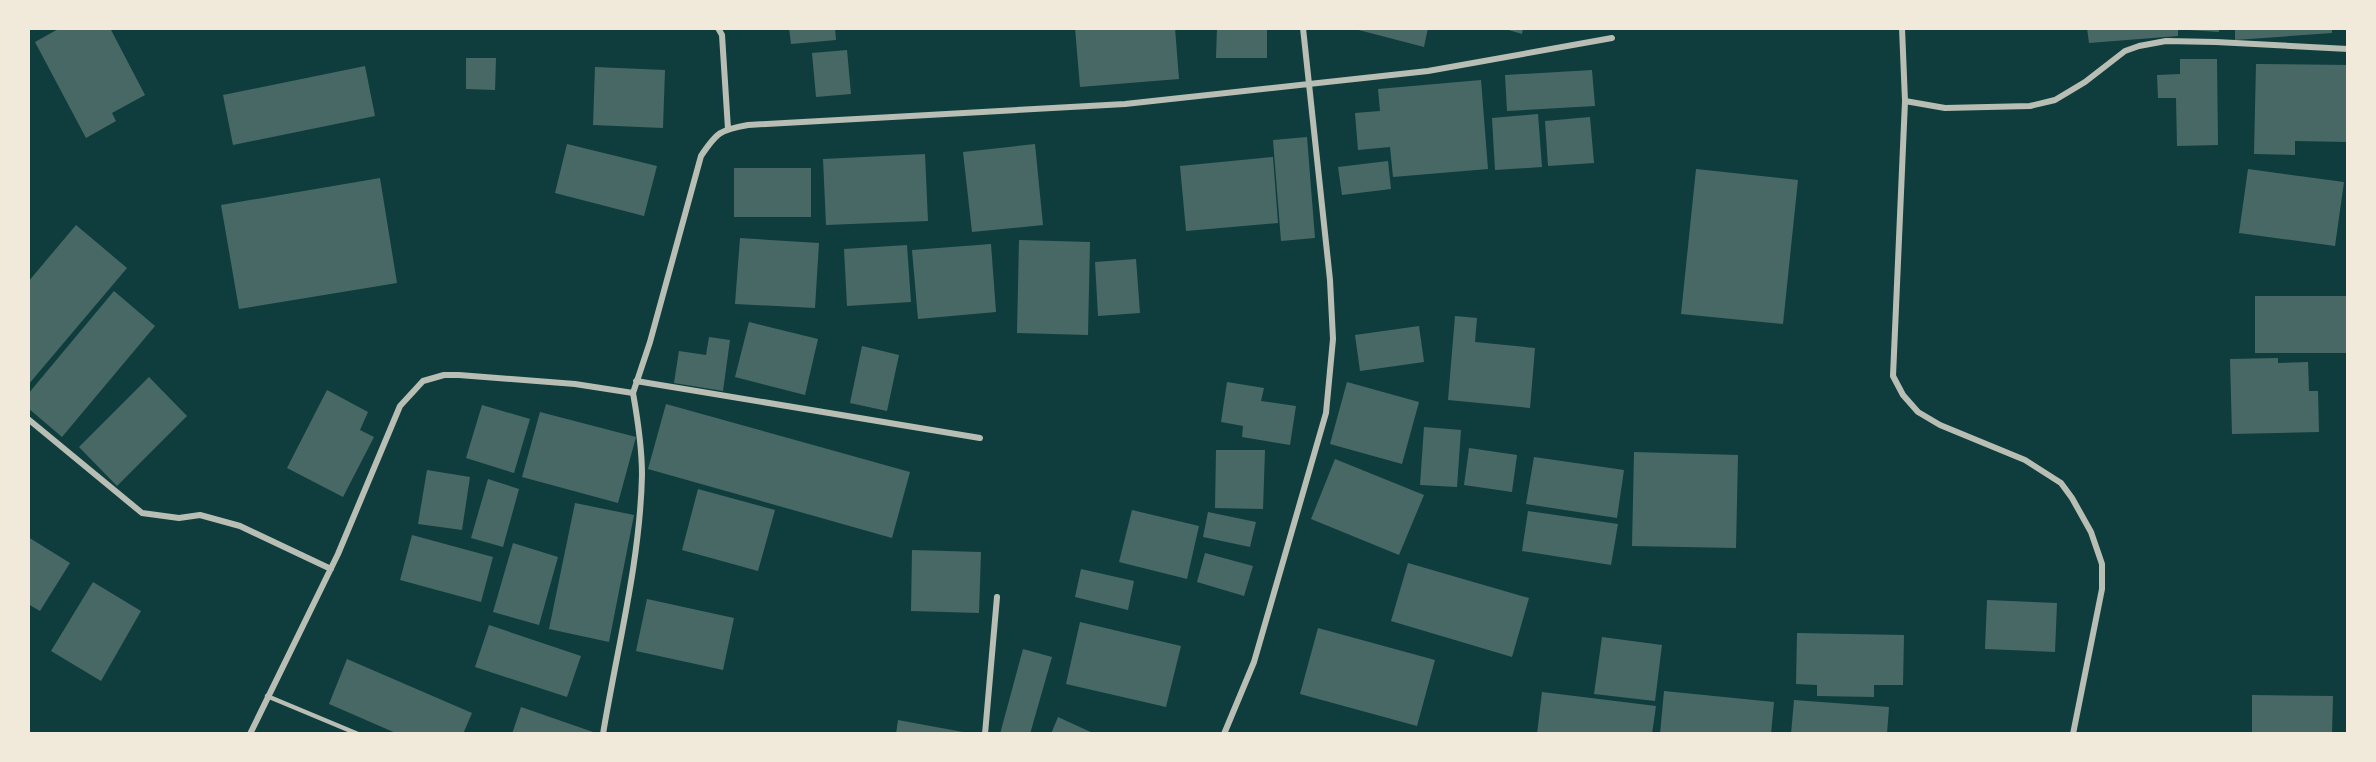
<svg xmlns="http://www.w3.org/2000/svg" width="2376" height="762" font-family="'Roboto Condensed',sans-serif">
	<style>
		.building { fill: #486865 }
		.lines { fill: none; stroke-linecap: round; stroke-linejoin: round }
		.service { stroke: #b8beb3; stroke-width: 4.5 }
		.minor { stroke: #b8beb3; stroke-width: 6 }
	</style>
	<rect width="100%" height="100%" fill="#0f3d3e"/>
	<!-- building -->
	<path class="building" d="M60,28h50l35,67 -33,18 4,8 -30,17 -51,-96z
		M789,28h46l1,12 -45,4z
		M1075,28h100l4,51 -99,8z
		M1217,28h50v30h-51z
		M1351,28h77l-4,19z
		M1502,28h21l-1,6z
		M2087,28h91v8l-89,7z
		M2190,28h29v4l-30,-2z
		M2235,28h97v5l-97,7z
		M847,50l4,44 -35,3 -4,-44z
		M466,58h30l-1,32 -29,-1z
		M2180,59h37l1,86 -41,1 -1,-48h-18l-1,-23 23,-1z
		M2256,64l92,1v77l-53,-1v14l-41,-1z
		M365,66l10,50 -142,29 -10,-50z
		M595,67l70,3 -2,58 -70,-3z
		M1592,70l3,36 -88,5 -2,-36z
		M1481,80l7,89 -95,8 -3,-30 -32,3 -3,-37 25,-2 -2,-22z
		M1538,114l4,53 -47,3 -3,-52z
		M1590,117l4,46 -46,3 -3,-45z
		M1307,137l8,101 -34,3 -8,-101z
		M567,144l90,22 -13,50 -89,-23z
		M1035,144l8,81 -71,7 -9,-80z
		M925,154l3,67 -102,4 -3,-66z
		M1273,157l5,66 -92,8 -6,-65z
		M1388,161l3,28 -49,6 -4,-28z
		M734,168h77v49h-77z
		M1696,169l102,11 -15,144 -102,-10z
		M2248,169l96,13 -9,64 -96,-13z
		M380,178l17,105 -158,26 -18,-104z
		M76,225l51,43 -99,117v-103z
		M740,238l79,5 -4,65 -80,-4z
		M1019,240l71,2 -2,93 -71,-2z
		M991,244l5,68 -78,7 -6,-69z
		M907,245l4,57 -64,4 -3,-57z
		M1136,259l4,54 -42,3 -3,-54z
		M114,291l41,35 -93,111 -34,-29v-14z
		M2255,296h93v57h-93z
		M1455,316l22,2 -2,24 60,6 -5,60 -82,-8z
		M749,322l69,17 -13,56 -70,-18z
		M1419,326l5,36 -64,9 -5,-36z
		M709,337l21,3 -7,51 -49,-8 5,-32 27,4z
		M862,346l37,9 -12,56 -37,-8z
		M2278,358v5l30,-1 1,29h9l1,41 -87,2 -2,-75z
		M149,377l38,39 -70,70 -38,-39z
		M1227,382l37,6 -3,13 35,5 -6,39 -48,-8 1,-11 -22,-4z
		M1347,382l72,20 -17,62 -72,-20z
		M327,390l41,22 -8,18 14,7 -31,60 -56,-29z
		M666,404l244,68 -18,66 -244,-69z
		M482,405l48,14 -16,54 -48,-15z
		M540,412l96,25 -18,66 -96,-26z
		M1424,427l37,3 -4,57 -37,-2z
		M1469,448l48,7 -5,37 -48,-7z
		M1216,450h49l-2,59 -48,-1z
		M1634,452l104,3 -2,93 -104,-2z
		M1534,457l90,13 -7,48 -91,-14z
		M1335,459l89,36 -25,60 -88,-36z
		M427,470l43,7 -8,53 -44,-6z
		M488,479l31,10 -16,58 -32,-9z
		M698,489l77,21 -17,61 -76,-21z
		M575,503l59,12 -25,127 -60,-13z
		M1132,510l67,16 -12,53 -68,-17z
		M1528,511l90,13 -7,41 -89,-14z
		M1208,512l48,10 -6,25 -47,-10z
		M412,535l81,22 -12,45 -81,-22z
		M28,537l42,26 -30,48 -12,-7z
		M513,543l45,14 -19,68 -46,-13z
		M912,550l69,2 -2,61 -68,-2z
		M1205,553l48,13 -9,30 -47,-14z
		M1408,563l121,35 -17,59 -121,-36z
		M1081,569l53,12 -6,29 -53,-13z
		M93,582l48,29 -40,70 -50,-30z
		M647,599l87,19 -11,52 -87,-19z
		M1987,600l70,3 -2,49 -70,-3z
		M1080,622l101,24 -15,61 -100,-23z
		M489,625l92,31 -14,41 -92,-30z
		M1318,628l117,32 -18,66 -117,-32z
		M1797,633l107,2 -1,50h-29v12l-57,-1v-11l-21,-1z
		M1602,637l60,8 -7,56 -61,-7z
		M1023,649l29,8 -22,77h-30z
		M347,659l125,54 -9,21h-65l-69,-30z
		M1664,691l110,11 -3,32h-111z
		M1542,692l114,14 -4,28h-115z
		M2252,695l81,1 -1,38h-80z
		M1794,700l95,7 -2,27h-96z
		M521,707l75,26v1h-84z
		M1058,717l37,17h-44z
		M898,720l65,12v2h-67z"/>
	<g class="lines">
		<!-- service -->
		<path class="service" d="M267,696l91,38"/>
		<!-- minor -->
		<path class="minor" d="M718,28l4,7 6,94
			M1902,28l3,73 -12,275 10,19 15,17 22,13 85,35 36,23 11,15 19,34 11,32v25l-29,145
			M1905,101l40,7 85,-2 25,-6 30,-18 40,-31 14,-5 27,-5 50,1 132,7
			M636,381l344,57
			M28,419l114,94 37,5 21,-3 40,11 91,43
			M250,734l88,-180 62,-148 23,-25 21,-6h15l116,9 58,9 17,-51 51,-186c16,-24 19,-26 47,-31l377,-21 303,-33 184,-33
			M603,734c14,-85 37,-172 39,-259 0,-28 -4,-54 -9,-82
			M985,734l12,-137
			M1224,734l30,-72 72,-249 7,-74 -3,-59 -27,-252"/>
	</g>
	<!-- border -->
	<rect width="2376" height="762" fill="none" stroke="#f1e9da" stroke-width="60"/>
</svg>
